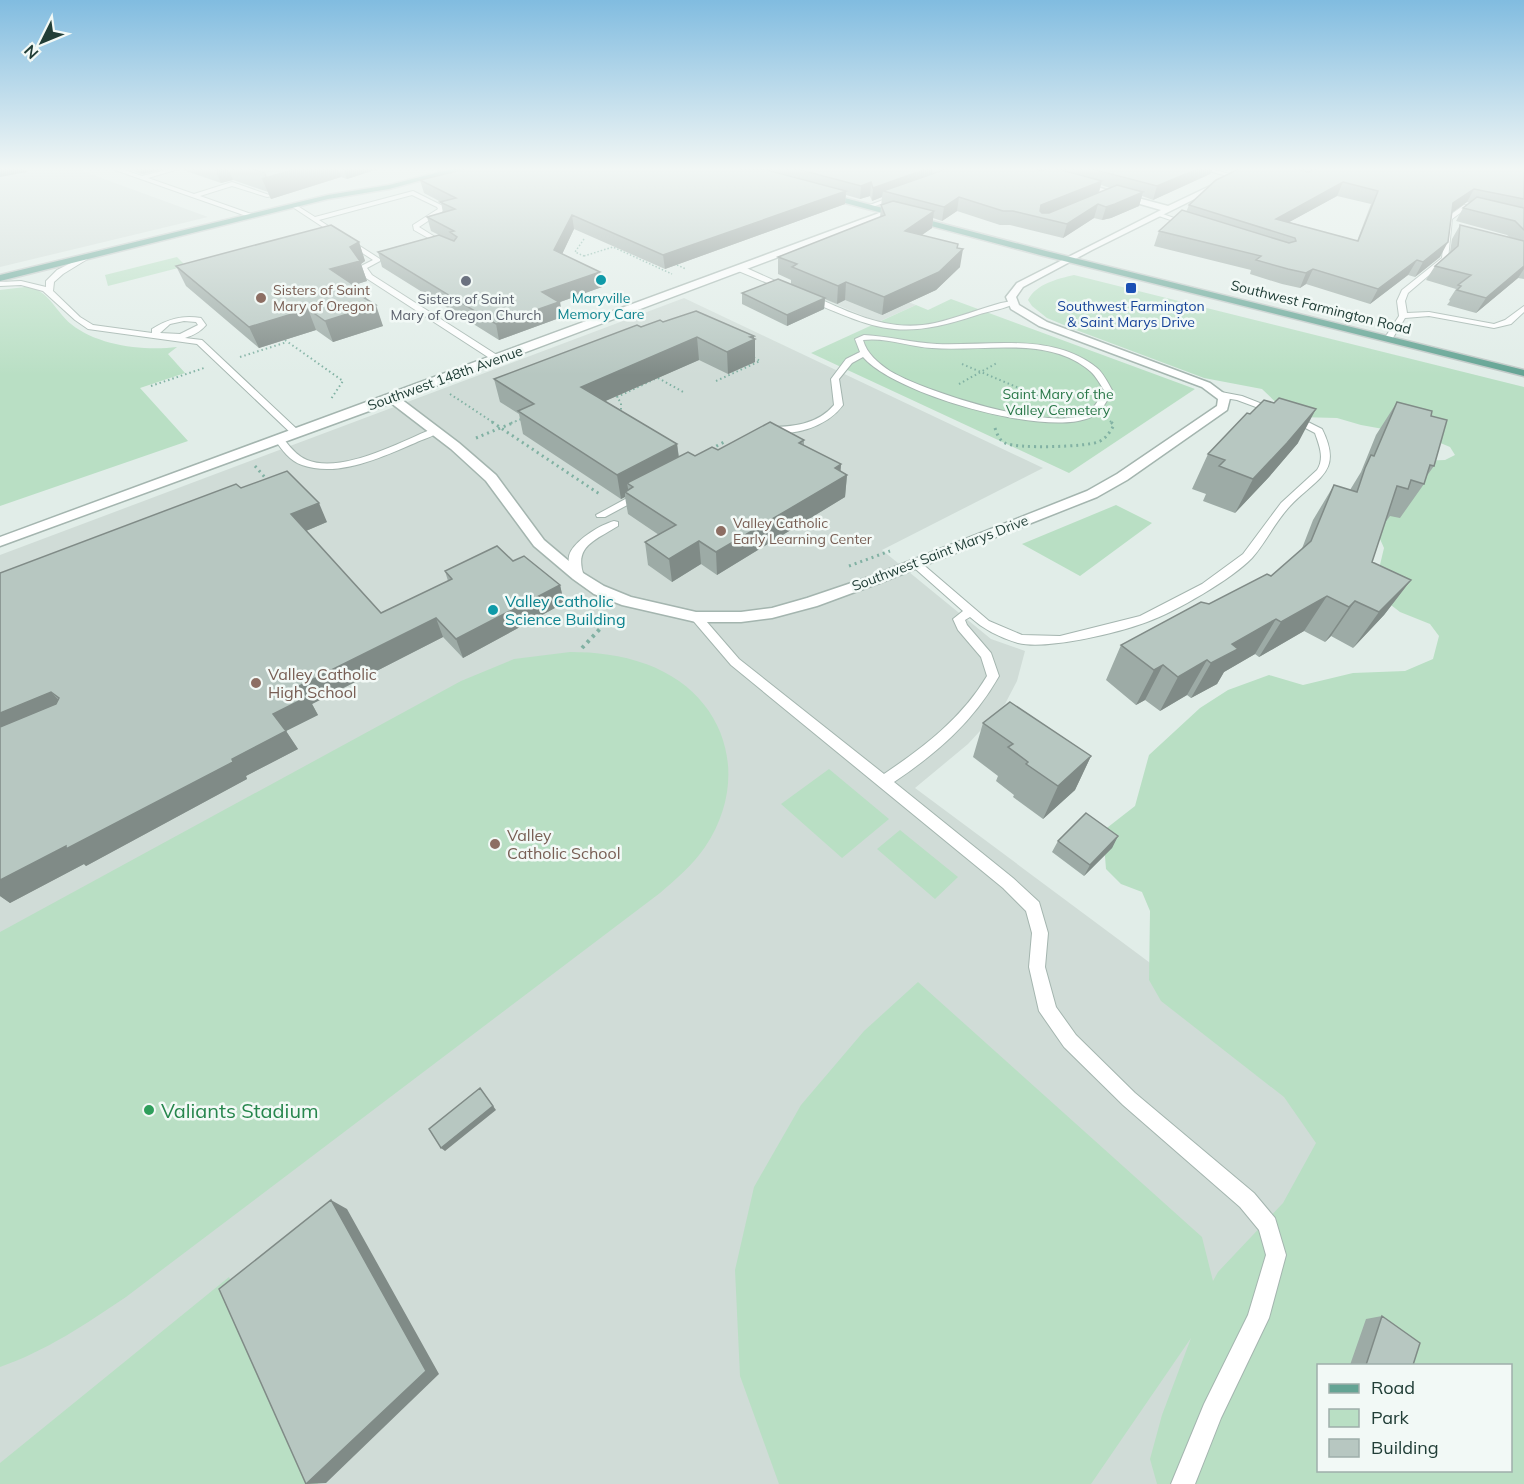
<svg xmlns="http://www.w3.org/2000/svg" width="1524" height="1484" font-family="Mulish,sans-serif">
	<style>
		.built { fill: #d0dcd7 }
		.green { fill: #b9dfc4; fill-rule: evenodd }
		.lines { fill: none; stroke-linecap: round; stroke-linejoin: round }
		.service-casing { stroke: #a4b5af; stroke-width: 2 }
		.minor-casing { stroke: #a4b5af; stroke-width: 3 }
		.primary-casing { stroke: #c1c9c7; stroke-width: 3 }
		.path-far3 { stroke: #81b1a3; stroke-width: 1.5; stroke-dasharray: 1.5 2; stroke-linecap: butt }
		.path-far2 { stroke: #81b1a3; stroke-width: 2; stroke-dasharray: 1.5 3; stroke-linecap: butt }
		.path-far1 { stroke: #81b1a3; stroke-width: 3; stroke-dasharray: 2 4; stroke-linecap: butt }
		.path { stroke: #81b1a3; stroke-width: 4; stroke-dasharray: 3 4.5; stroke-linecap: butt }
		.service { fill: #fff; fill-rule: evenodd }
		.minor { fill: #fff; fill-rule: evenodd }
		.primary { fill: #64a494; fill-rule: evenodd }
		.wall { fill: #9daba6; fill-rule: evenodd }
		.shaded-wall { fill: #808b87 }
		.building { fill: #b7c7c1; stroke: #808b87; stroke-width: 1.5; fill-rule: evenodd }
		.culture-dot { fill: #0f9aa8; stroke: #f2f9f6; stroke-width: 2 }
		.worship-dot { fill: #6b7280; stroke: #f2f9f6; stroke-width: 2 }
		.transit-dot { fill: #1a4fb4; stroke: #f2f9f6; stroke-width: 2 }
		.education-dot { fill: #8d6e63; stroke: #f2f9f6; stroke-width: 2 }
		.leisure-dot { fill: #2e9e5b; stroke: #f2f9f6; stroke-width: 2 }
		.labels { text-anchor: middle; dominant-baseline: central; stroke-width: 5; stroke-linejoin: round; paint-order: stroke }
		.far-education-label { font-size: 14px; fill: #785e54; stroke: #f2f9f6; text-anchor: start }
		.far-culture-label { font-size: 14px; fill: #0d838f; stroke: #f2f9f6 }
		.far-worship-label { font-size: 14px; fill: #5b616d; stroke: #f2f9f6 }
		.far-transit-label { font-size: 14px; fill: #164399; stroke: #f2f9f6 }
		.far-street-label { font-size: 14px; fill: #213e37; stroke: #f2f9f6 }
		.far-park-label { font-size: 14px; fill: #297748; stroke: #f2f9f6 }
		.culture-label { font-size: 16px; fill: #0d838f; stroke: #f2f9f6; text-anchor: start }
		.education-label { font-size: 16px; fill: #785e54; stroke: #f2f9f6; text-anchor: start }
		.near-leisure-label { font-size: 20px; fill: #27864d; stroke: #f2f9f6; text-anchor: start }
	</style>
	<rect width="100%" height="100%" fill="#e1ede8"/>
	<!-- built -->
	<path class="built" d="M0,168h74l134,49 -208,50z
		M860,283l56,22 -38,17 -55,-23z
		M684,298l359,170 -161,82 109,89 34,12 -8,30 -12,23 -37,40 -53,44 609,453 -14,125h-192v104l149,14h-1467v-929z"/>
	<!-- green -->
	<path class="green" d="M177,257l9,9 -78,20 -3,-11z
		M1074,275l450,112v1097h-367l-7,-25 12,-44 29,-77 -100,146h-312l-39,-108 -5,-106 19,-83 47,-82 63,-74 54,-49 284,255 11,44 5,-9 65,-69 33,-60 -32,-46 -123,-96 -12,-21 1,-69 -8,-19 -21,-8 -15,-15 -3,-38 32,-25 14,-51 51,-47 28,-18 41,-15 34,10 50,-12 52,-2 28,-12 6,-23 -9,-12 -30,-12 -13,-10 -8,-33 5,-21 -4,-9 -19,-15 58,-63 26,-1 10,-5 -5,-8 -12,-5 -38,-10 -39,-7 -24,-7 -38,-1 -12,-4 -25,-24 -58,-11 -128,-48 -29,-12 -15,-12 -4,-6c8,-16 29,-21 46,-25zM1318,1366h192v104h-192z
		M25,287c21,-1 31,25 46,37 27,22 73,27 106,23l-9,7 17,19 -45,15 48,53 -188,65v-216z
		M951,299l244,90 -126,84 -258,-120 105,-48 12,5z
		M1116,505l36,18 -72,53 -58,-32z
		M570,652c26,0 51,3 76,12 80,29 106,113 59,183 -12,18 -29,32 -45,46l-534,404c-40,27 -80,54 -126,70v-435l461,-251 53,-22z
		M829,769l60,50 -47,39 -61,-54z
		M900,830l58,47 -23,22 -58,-50z
		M229,1277l89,207h-318v-21z"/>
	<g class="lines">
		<!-- service casing -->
		<g class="service-casing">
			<path id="service" d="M120,168h9l-5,2 18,6 32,-8h8l-34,10 46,16 38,-12 40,14 -5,1 -35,-11 -32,10 54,19 -2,3 -137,-48z
				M1197,168h9l32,8 -3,2z
				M413,191l30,15v5l-24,16 29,18v2h-4l-30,-17 -1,-5 25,-16 -1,-2 -25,-12 -93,25 61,39v2l-13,7 5,7 128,82v4h-6l-128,-83 -7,-11 14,-7 -82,-54 5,-1 19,12z
				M899,194l2,3 -29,10 -5,-1z
				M1464,205l21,3 -3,2 -15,-2 -15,11 -4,40 -40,34 -3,8 2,12 22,-1 65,12 11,-4 19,-14v6l-13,12 -17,4 -65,-12 -24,2 -14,23h-6l-1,-2 15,-23 -2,-15 5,-11 40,-32 4,-40z
				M1156,213h4l31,11 -3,2 -32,-11z
				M89,254l5,1 -31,19 -9,8 -1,9 27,26 13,8 59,8v-4c16,-10 30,-14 49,-11l5,7c-6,7 -12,10 -21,13l17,2 98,92v4h-6l-97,-92 -109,-15 -13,-9 -32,-29 -22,-6 -21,1v-4l21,-1 25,6v-6l11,-11zM184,321l12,1 2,3 -18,9 -20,-1 10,-9z
				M736,266h6l49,22 -7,2 -48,-20z
				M805,295h6c40,18 78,38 124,28 22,-5 44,-14 66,-20l11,-2 4,2c-11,6 -27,8 -39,12 -78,26 -99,15 -172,-16z
				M864,335c25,1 48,8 73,9 52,2 116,-12 160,24 6,5 11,15 15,22 -6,13 -11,25 -26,29 -47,16 -191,-25 -223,-62l-11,6 -13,16 4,26c-17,23 -51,32 -79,27l-2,-2 5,-3c25,0 50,-2 67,-22l-3,-26 15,-20 14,-7 -5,-13zM863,340c23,-3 47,7 69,8 51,4 116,-13 158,23 6,5 10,13 14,19 -6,11 -9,18 -20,24 -35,18 -161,-23 -194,-43 -12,-8 -23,-17 -27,-31z
				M1221,392l21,4 38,15 -5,3 -38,-14 -19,-3v-4z
				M1290,416h6l26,13c22,44 -6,49 -32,77 -15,16 -24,36 -38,52 -20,21 -77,54 -105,64 -29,11 -100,28 -129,21 -17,-5 -35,-14 -48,-26l-5,3 2,5 24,28 8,23c-26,46 -62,77 -105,106l119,96 26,24 9,31 -3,34 11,40 20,28 59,58 119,100 21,25 11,37 -17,63 -48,100 -26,66h-24l33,-80 44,-89 18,-60 -7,-25 -19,-23 -117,-102 -59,-58 -25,-36 -10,-44 3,-34 -6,-22 -23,-23 -272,-223 -41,-48 6,-4 4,1 39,45 145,115c40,-27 78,-56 103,-98l-6,-19 -23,-27 -5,-11 10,-8 -52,-46v-4h8l70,60 33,14 38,1 80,-20 62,-32 41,-30 38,-51 36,-33c8,-12 2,-25 -2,-37l-25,-13z
				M432,429l8,2c-7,6 -17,8 -25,12 -33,14 -77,35 -113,22 -12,-4 -20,-15 -27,-25l8,-2c6,8 14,18 24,22 35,14 93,-18 125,-31z
				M642,490l5,3 -1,2 -41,22h-8l-1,-2z
				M614,521l4,1v4c-22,14 -45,20 -34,50l-2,3h-8c-4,-8 -8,-20 -3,-28 8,-13 29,-26 43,-30z"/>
		</g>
		<!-- minor casing -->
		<g class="minor-casing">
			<path id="minor" d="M1248,168h9l-165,82 -69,37 -7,10 3,8 28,17 163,61 20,15 -3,12 -100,70 -30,17 -215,85 -65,24 -45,12 -31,4h-45l-74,-17 -28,-11 -21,-15 -39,-33 -48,-65 -35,-32 -60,-46 -391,143v-9l890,-328 4,3 -1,2 -492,185 58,44 37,32 48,65 39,33 21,13 27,11 65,15h45l31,-4 35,-10 65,-22 215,-85 30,-17 100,-68 1,-7 -16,-12 -163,-61 -28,-17 -5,-12 11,-14 144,-73 -87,-25v-4l94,25z"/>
		</g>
		<!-- primary casing -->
		<g class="primary-casing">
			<path id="primary" d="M455,168h12l-78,21 -61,10 -328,82v-6l328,-80 61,-10z
				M822,192l224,59 478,119v6l-484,-121 -221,-59 -1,-2z"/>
		</g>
		<!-- path-far3 -->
		<path class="path-far3" d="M584,239l-9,13 9,4
			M584,256l29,-9 59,27
			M677,265l9,4"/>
		<!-- path-far2 -->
		<path class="path-far2" d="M285,340l58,41 -12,18
			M240,357l47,-15
			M962,364l90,38
			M658,378l27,15
			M716,381l44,-20 -9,-5
			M959,384l38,-21
			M151,386l53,-18
			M450,394l44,29
			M621,414v-11l-4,-6 40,-19
			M1110,421l2,2
			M511,423l13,-5"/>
		<!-- path-far1 -->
		<path class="path-far1" d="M492,422l109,73
			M995,428c2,6 4,12 10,15 12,6 80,4 93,-1 8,-3 12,-10 16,-17l-3,-3
			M476,438l39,-16
			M711,449l15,-8
			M255,466l13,15
			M849,566l41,-15"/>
		<!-- path -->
		<path class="path" d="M582,648l31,-33"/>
		<!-- service -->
		<use href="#service" class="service"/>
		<!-- minor -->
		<use href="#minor" class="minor"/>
		<!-- primary -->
		<use href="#primary" class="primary"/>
	</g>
	<!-- wall -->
	<path class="wall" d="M129,168h43l-30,6 -12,-4z
		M181,168h200l-34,11 -6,-2 -70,22 -3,-7 -35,-12 -12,3 -38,-13z
		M470,168h743l-3,6 -57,26 -11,-4 -3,10 -28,12 -9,2 -8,-2 -31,20 -53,-13h-10l-43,-14 -15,10 -9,-3 -1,10 -10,7 35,13 3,19 -24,23 -54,25 -37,-15 -8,4 -12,-5 -1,10 -37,17 -45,-22v-11l49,-9v-4l-13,-6v-17l102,-40 2,-20 -10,4 -2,-5 -10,3 -14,-4 -1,9 -180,65 -91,-40 -12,25 40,33 -42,15 2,15 -63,23 -117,-73 -4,-15 61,-17 -8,-4 -4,-14 16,-4 -2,-11 -17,-9 -4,-13zM1101,185l9,3 -11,5z
		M1236,168h222v1l66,-1v111l-6,-1 -42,35 -29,-8 3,-4 -1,-1 7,-11 -30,-9 9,-14 15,-14 2,-13 8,-14 49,12 -2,-2 -51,-14 7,-13 7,-5 -3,-1 -15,10 -12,45 -25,20 -7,-2 -38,29 -64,-20 -6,4 -18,-4 -32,-10 1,-4 -97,-24 5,-15 27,-19 3,-7 45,-34zM1337,196l34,8 -14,37 -68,-19z
		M359,242l6,19 -4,3 6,17 -13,4 10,7 2,7 17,27 -50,16 -17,-12 -57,18 -73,-62 -10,-20z
		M663,322l91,14v3h1v23l-27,12 -29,-14 -94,41 72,43 2,13 16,-1 23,-6 86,-10v6l37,18 -1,7 7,4 -2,22 -128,78 -16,-11 -29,18 -24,-17 -3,-23 14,-7 -31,-21 -3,-17 -4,2 -98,-65 -4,-20 -19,-12 -6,-23 147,-52z
		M1397,402l34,14 3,50 -8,11 -2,7 -24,34 -10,-2 -6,8 -12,38 39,18 -27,35 -31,33 -22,-12 -6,6 -21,-11 -45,26 -4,-3 -31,18 -7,12 -26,14 -4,-3 -27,16 -15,-11 -9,5 -30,-25 15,-35 88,-41 62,-28 30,-25 12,-31 21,-35 16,5 11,-18 15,-37z
		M1298,443l-29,34 -34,36 -32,-12 3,-7 -14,-5 16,-35z
		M241,488l86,34 -21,9 75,82 67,-32 -3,-10 68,-10 47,24 4,18 -101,55 -20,-21 -131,67 6,11 -32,16 12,18 -52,27 1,3 -161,87 -2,-2 -74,39 -10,-7v-323z
		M983,723l108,33 -16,34 -32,29 -30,-22 1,-2 -18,-14 2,-5 -25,-19z
		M1118,836l-6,12 -28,28 -32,-24 6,-11z
		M1382,1316l31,49h-63l16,-46z"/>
	<!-- shaded-wall -->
	<path class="shaded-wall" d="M0,168h32l-7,1 2,3 -27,5z
		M139,168h33l-30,6z
		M214,168h14l5,12 -12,3z
		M298,168h40l3,9 -70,22 -9,-20z
		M343,168h38l-34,11z
		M929,168h4l-2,11 -48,12 -1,6 -10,4 1,-13z
		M1035,168h17l-1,5 -16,3z
		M1200,168h13l-3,6 -57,26 4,-14z
		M1102,181l-4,13 -59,23 2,-12z
		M871,182l-1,14 -10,3 1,-13z
		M1343,182l-6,14 -64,35 3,-12z
		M1474,189l-7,13 -21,15 7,-14z
		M846,191l-1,13 -180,65 -2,-14z
		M1143,192l-4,14 -28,12 -9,2 4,-13z
		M959,197l-2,14 -15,10 2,-14z
		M1098,204l-4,14 -31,20 4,-14z
		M934,211l-2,17 -29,20 2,-17z
		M572,215l2,14 -17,36 -3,-15z
		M359,242l6,19 -4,3 6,17 -29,9 -8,-21 20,-22z
		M1448,242l-8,15 -25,20 8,-15z
		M958,244l-2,12 7,-7 -3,18 -24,23 -54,25 2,-18z
		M1417,260l-9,15 -38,29 8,-15z
		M1524,266v3l-6,9 -42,35 10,-15z
		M1313,269l-7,15 -6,4 6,-15z
		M600,272l2,15 -42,15 2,15 -63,23 -3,-16 46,-32z
		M846,282l-1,18 -8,4 1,-18z
		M364,292l5,15 7,-2 7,21 -50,16 -8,-21 33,-27z
		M825,298l-1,11 -37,17v-11z
		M308,309l8,21 -57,18 -10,-21z
		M754,336v4l1,-1v23l-27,12 -1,-22z
		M697,337l2,23 -114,50 -4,-23z
		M1316,409l-18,34 -29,34 -34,36 18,-34z
		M677,444l3,24 -47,19 -6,-4 2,11 -4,-2v5l-4,2 -4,-24z
		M841,464l-1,15 7,-4 -2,22 -128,78 -1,-23z
		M319,503l8,19 -26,11 -10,-19z
		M699,541l2,23 -29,18 -3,-23z
		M1411,580l-27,35 -31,33 26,-36z
		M560,585l4,18 -101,55 -7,-19z
		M1327,596l-23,35 -45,26 22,-35z
		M1355,601l-24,35 -6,6 24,-35z
		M436,618l7,19 -131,67 6,11 -32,16 12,18 -52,27 1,3 -161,87 -2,-2 -74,39 -10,-7v-16l232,-121 67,-73z
		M1276,619l-21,35 -31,18 -7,12 -26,14 20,-35 21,-19z
		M1207,660l-20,35 -27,16 18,-34z
		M1163,665l-18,35 -9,5 18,-35z
		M51,692l17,18 -68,30v-27z
		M1091,756l-16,34 -32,29 15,-33z
		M1118,836l-6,12 -28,28 6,-11z
		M480,1088l16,22 -51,41 -4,-3z
		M331,1200l16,9 92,165 -113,109 -19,1z"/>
	<!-- building -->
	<path class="building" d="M248,168h50l-36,11 4,-2 -1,-4z
		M470,168h266l10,2 17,-1 83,22 -183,64 -91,-40 -18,35 46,22 -58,20 17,10 -63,22 -118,-72 61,-17 15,6 3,-4 -7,-5 4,-1 -27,-14 28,-8 -15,-7 16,-4 -36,-18z
		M793,168h136l-56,20 -2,-6 -10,4z
		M949,168h86l5,3 14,-3 48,13 -61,24 -1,6 2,2h7l68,-28 26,7 -28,12 -9,3 -8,-3 -31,20 -54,-13h-10l-44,-14 -15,10 -61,-16z
		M1088,168h112l-43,18z
		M1241,168h48l20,4 6,-3 -1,-1h144v1l7,-1h59v31l-50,-10 -21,14 -5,39 -25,20 -6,-2 -39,29 -65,-20 -7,4 -18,-4 -32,-9 5,-4 -102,-25 23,-21 107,33 7,-2 -1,-3 -106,-33 27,-25zM1343,182l35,9 -20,50 -82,-22z
		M1477,197l47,11v22l-9,-9 -52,-13z
		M893,201l41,10 -29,20 53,13 -1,4 6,1 -24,23 -55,25 -38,-15 -8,4 -46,-19 5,-3 -19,-7 107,-42 -4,-10z
		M331,225l28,17 -9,5 10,14 -30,8 34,23 -6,2 18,11 -51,16 -17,-12 -59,18 -73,-61z
		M1460,225l64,16v25l-38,32 -29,-8 4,-4 -3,-1 13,-10 -36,-9 23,-20z
		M778,279l47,19 -38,17 -45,-22z
		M696,311l58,25 -4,1 5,2 -28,13 -30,-15 -116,50 96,57 -60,31 -99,-64 16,-7 -40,-25 143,-54 4,2 19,-7 3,2z
		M1279,398l37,11 -29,34 -34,36 -34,-13 6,-6 -17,-6 39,-41 3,1 14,-14 10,3z
		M1397,402l35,9 -1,5 16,4 -13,46 -4,-1 -6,19 -13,-4 -3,9 -11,-3 -25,76 39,18 -32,32 -24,-11 -6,6 -22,-11 -46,26 -5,-3 -44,25 6,5 -27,14 -4,-3 -29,17 -15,-12 -9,5 -33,-25 80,-43 8,2 58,-30 4,2 40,-35 23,-56 23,7 8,-24 6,-13 3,1z
		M770,422l34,18 -5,3 42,21 -6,4 12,7 -131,77 -17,-11 -30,18 -24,-17 31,-17 -51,-33 8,-5 -6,-4 61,-31 7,4 17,-9 6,3z
		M287,471l32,32 -28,11 90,99 71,-34 -7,-8 52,-25 16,15 11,-5 36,29 -104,54 -20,-21 -137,68 8,11 -34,17 13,17 -54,28 1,3 -167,87v-3l-66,34v-153l56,-23 3,-6 -8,-6 -51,21v-140l236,-89 5,4z
		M1010,702l81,54 -33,30 -32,-22 2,-2 -20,-15 5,-3 -30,-21z
		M1086,813l32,23 -28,29 -32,-24z
		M480,1088l13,18 -52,42 -12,-19z
		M331,1200l95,171 -120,113 -87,-195z
		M1382,1316l38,27 -7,22h-47z"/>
	<!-- sky -->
	<linearGradient id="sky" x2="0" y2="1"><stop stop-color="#81bce0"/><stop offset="0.45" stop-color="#f2f7f5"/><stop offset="1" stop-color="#f2f7f5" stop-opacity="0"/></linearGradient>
	<rect width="1524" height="375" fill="url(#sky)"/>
	<!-- markers -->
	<g class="culture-dot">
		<circle cx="601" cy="280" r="6"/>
		<circle cx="493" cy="610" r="6"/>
	</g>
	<circle class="worship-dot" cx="466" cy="281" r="6"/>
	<rect class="transit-dot" x="1125" y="282" width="12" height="12" rx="3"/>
	<g class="education-dot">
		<circle cx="261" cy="298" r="6"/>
		<circle cx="721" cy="531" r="6"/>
		<circle cx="256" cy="683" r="6"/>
		<circle cx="495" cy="844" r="6"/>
	</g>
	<circle class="leisure-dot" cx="149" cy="1110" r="6"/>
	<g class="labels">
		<!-- far-education labels -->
		<g class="far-education-label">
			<text x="273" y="290">Sisters of Saint<tspan x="273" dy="16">Mary of Oregon</tspan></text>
			<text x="733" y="523">Valley Catholic<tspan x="733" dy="16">Early Learning Center</tspan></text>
		</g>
		<!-- far-culture labels -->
		<g class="far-culture-label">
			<text x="601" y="298">Maryville<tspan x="601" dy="16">Memory Care</tspan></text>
		</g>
		<!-- far-worship labels -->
		<g class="far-worship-label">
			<text x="466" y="299">Sisters of Saint<tspan x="466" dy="16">Mary of Oregon Church</tspan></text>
		</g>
		<!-- far-transit labels -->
		<g class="far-transit-label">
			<text x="1131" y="306">Southwest Farmington<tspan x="1131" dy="16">&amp; Saint Marys Drive</tspan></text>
		</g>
		<!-- far-street labels -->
		<g class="far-street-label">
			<text transform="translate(1321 307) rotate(14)">Southwest Farmington Road</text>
			<text transform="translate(445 378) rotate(-20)">Southwest 148th Avenue</text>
			<text transform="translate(940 553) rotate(-21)">Southwest Saint Marys Drive</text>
		</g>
		<!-- far-park labels -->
		<g class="far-park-label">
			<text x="1058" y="394">Saint Mary of the<tspan x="1058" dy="16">Valley Cemetery</tspan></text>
		</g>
		<!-- culture labels -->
		<g class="culture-label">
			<text x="505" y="601">Valley Catholic<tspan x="505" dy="18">Science Building</tspan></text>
		</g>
		<!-- education labels -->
		<g class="education-label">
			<text x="268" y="674">Valley Catholic<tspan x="268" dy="18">High School</tspan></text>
			<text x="507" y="835">Valley<tspan x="507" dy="18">Catholic School</tspan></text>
		</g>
		<!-- near-leisure labels -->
		<g class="near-leisure-label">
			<text x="161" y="1110">Valiants Stadium</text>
		</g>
	</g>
	<!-- legend -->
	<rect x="1317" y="1364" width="195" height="108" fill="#f2f9f6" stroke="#9eaeaa" stroke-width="1.5"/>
	<rect x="1329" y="1384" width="30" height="9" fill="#64a494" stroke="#9eaeaa" stroke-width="1.5"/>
	<text x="1371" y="1394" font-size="18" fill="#213e37">Road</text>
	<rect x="1329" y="1409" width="30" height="18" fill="#b9dfc4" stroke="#9eaeaa" stroke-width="1.5"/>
	<text x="1371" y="1424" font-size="18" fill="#213e37">Park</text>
	<rect x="1329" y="1439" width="30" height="18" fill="#b7c7c1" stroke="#9eaeaa" stroke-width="1.5"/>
	<text x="1371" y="1454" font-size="18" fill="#213e37">Building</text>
	<!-- north arrow -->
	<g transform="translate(42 42) rotate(227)" stroke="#f2f9f6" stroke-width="4.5" paint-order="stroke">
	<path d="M0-4.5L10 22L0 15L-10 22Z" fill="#213e37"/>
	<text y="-9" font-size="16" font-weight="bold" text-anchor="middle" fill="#213e37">N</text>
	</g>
</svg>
